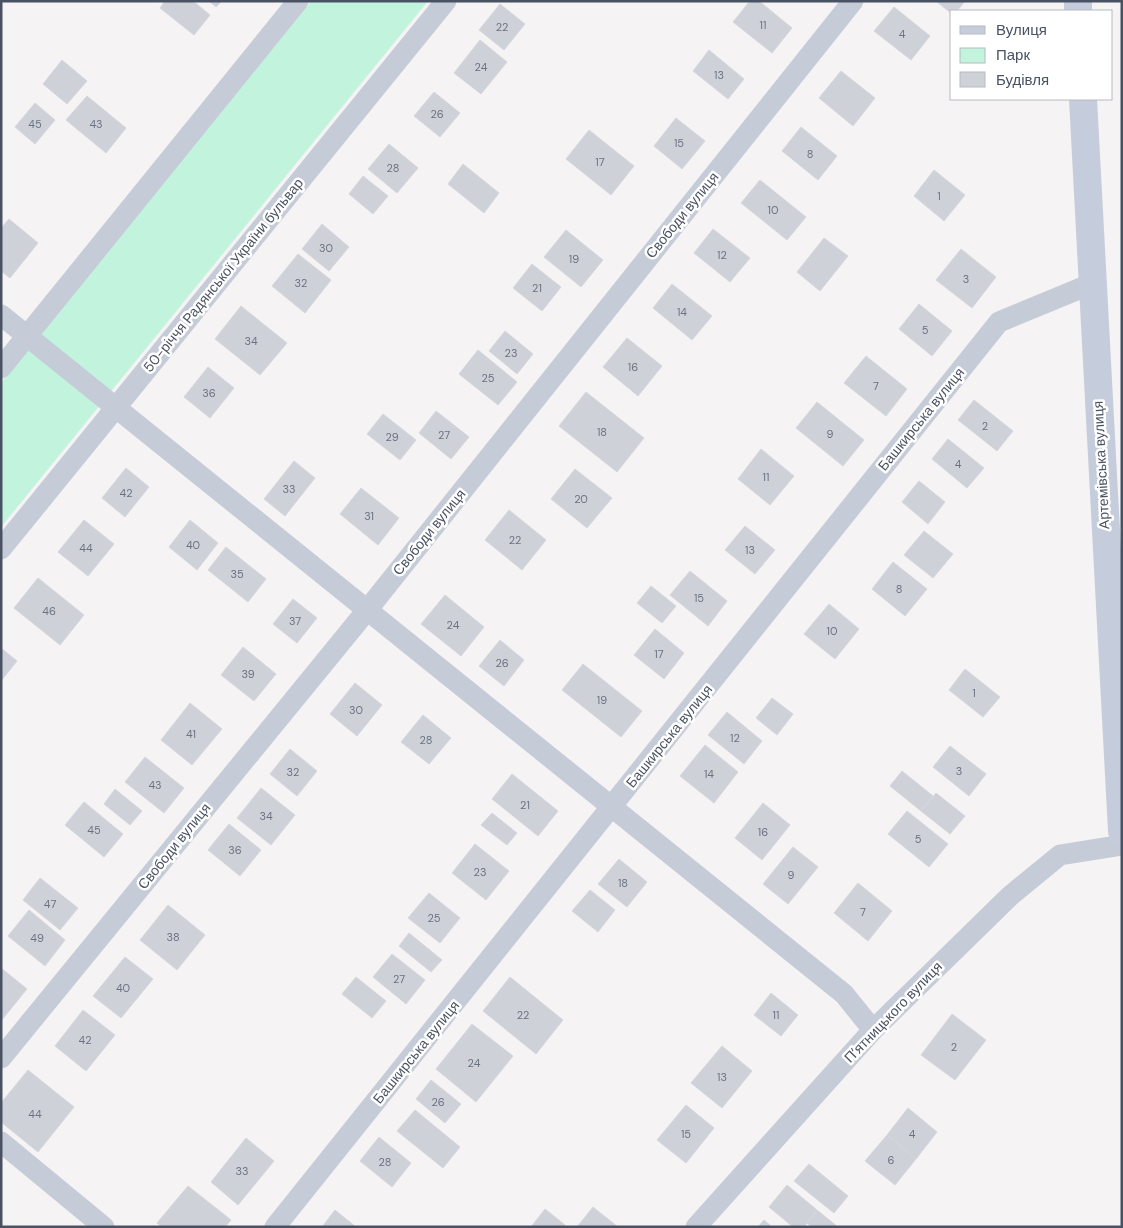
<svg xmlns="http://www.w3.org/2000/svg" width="1123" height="1228" font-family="'DM Sans',sans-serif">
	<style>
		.green { fill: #c1f3dd }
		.building { fill: #cfd1d8; stroke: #d6d7de }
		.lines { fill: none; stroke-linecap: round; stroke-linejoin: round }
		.street { stroke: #c6ccd7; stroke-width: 21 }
		.secondary { stroke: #c5ccdc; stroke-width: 28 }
		.labels { text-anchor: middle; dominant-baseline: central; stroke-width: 5; stroke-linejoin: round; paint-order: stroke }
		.number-label { font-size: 11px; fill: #6a7280 }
		.street-label { font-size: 14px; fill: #495262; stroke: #fff }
	</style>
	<rect width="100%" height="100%" fill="#f5f3f3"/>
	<!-- green -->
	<path class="green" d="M311,1h117l-427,526v-144z"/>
	<!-- building -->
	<path class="building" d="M165,1h28l17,14 -16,20 -34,-27z
		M209,1h13l-6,6z
		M750,1h9l33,27 -20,25 -39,-31z
		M936,1h29l-8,10h-5v3z
		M500,4l25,20 -21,26 -25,-20z
		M894,7l36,29 -19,24 -37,-29z
		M480,40l27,22 -26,32 -27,-21z
		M709,50l35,29 -16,20 -35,-28z
		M62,60l25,21 -20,23 -24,-20z
		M841,71l34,27 -22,28 -34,-28z
		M434,92l26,21 -20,24 -26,-21z
		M87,96l39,32 -20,25 -40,-33z
		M35,103l20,17 -20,24 -20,-17z
		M676,118l29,23 -23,28 -28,-23z
		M801,127l36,29 -19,24 -36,-29z
		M589,130l45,36 -23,29 -45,-36z
		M389,144l29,24 -21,25 -29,-24z
		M463,164l36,29 -15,20 -36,-29z
		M934,170l31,25 -21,26 -30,-25z
		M363,176l25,20 -15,18 -24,-20z
		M760,180l46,37 -19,23 -46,-37z
		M9,219l29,24 -28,35 -9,-7v-43z
		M322,224l27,23 -20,24 -27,-22z
		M713,229l37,29 -20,24 -36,-29z
		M566,230l37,30 -22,27 -37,-30z
		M824,238l24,18 -28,35 -23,-19z
		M961,249l35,28 -24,31 -36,-28z
		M298,254l33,26 -26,33 -33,-27z
		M532,264l29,23 -19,24 -29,-23z
		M672,284l40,32 -20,24 -39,-32z
		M919,304l33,27 -20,25 -33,-27z
		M241,306l46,37 -27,32 -45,-36z
		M505,331l28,23 -16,20 -28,-23z
		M627,338l35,28 -24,30 -35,-29z
		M478,350l39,32 -19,23 -39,-31z
		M866,356l41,33 -21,27 -42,-33z
		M208,367l26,21 -24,30 -26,-21z
		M586,392l58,46 -27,34 -58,-46z
		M974,400l39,31 -16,20 -39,-31z
		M817,402l47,38 -21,26 -47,-38z
		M436,411l33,26 -18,22 -32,-26z
		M383,414l33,26 -16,20 -33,-26z
		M948,439l36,29 -17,20 -35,-29z
		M761,449l33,27 -24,29 -32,-26z
		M294,461l21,17 -30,38 -21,-17z
		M126,468l23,19 -24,30 -23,-19z
		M575,469l37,29 -25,30 -36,-29z
		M919,481l26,21 -17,22 -26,-22z
		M361,488l38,30 -21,27 -38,-31z
		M509,510l37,30 -24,30 -37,-30z
		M84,520l30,24 -26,32 -30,-24z
		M190,520l28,23 -21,27 -28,-23z
		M745,526l30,24 -20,24 -30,-24z
		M924,531l29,23 -20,24 -29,-23z
		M226,547l40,32 -18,23 -40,-32z
		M893,562l34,27 -22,27 -33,-27z
		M690,571l37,30 -19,25 -38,-31z
		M38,578l46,37 -24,30 -46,-37z
		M651,586l25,20 -14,17 -25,-20z
		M445,595l39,32 -23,29 -40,-32z
		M293,599l24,19 -20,25 -24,-19z
		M829,604l30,25 -24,30 -31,-25z
		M655,629l29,24 -20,26 -30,-24z
		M500,640l24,20 -20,26 -25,-20z
		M243,647l33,27 -22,27 -33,-26z
		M1,648l16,13 -16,20z
		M583,664l59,47 -21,26 -59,-47z
		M965,669l35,28 -17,20 -34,-27z
		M355,683l27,22 -25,31 -27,-22z
		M772,698l21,16 -16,21 -21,-17z
		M190,703l32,26 -30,36 -31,-25z
		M727,712l35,29 -18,23 -36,-29z
		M423,715l28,23 -22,26 -28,-22z
		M705,745l33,27 -24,31 -34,-27z
		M950,746l36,28 -17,22 -36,-29z
		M290,749l27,22 -20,25 -27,-22z
		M145,757l39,31 -20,25 -39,-31z
		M902,771l31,25 -12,15 -31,-25z
		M512,774l46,37 -20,25 -46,-37z
		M261,788l34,27 -24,30 -34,-27z
		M115,789l27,22 -12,14 -26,-21z
		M936,793l29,23 -15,18 -29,-23z
		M84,802l39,32 -19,23 -39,-32z
		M763,803l27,22 -28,35 -27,-22z
		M907,811l41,33 -19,23 -41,-33z
		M492,813l25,20 -10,12 -26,-20z
		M229,824l32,26 -21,26 -32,-26z
		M475,844l34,27 -23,29 -34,-27z
		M793,847l25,20 -30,37 -25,-20z
		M619,859l28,23 -20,25 -29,-23z
		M40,878l38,30 -18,22 -37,-30z
		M858,883l34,28 -24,30 -34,-28z
		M590,890l25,20 -17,22 -26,-21z
		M429,893l31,25 -20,25 -32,-25z
		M168,905l37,30 -28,35 -37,-30z
		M29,910l36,30 -20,26 -37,-30z
		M409,933l33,27 -11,12 -32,-26z
		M392,954l33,26 -19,24 -33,-27z
		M125,957l28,22 -32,39 -28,-22z
		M1,968l26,21 -26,32z
		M356,977l30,24 -14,17 -30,-24z
		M510,977l53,43 -27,34 -53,-43z
		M771,993l27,22 -17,21 -27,-21z
		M83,1010l32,25 -29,36 -31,-25z
		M952,1014l34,26 -31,40 -34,-25z
		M472,1024l41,32 -37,46 -40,-33z
		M722,1046l30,25 -30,37 -31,-25z
		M28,1070l46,37 -36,45 -37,-30v-19z
		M431,1080l30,24 -16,19 -29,-24z
		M686,1105l28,23 -28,35 -29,-23z
		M908,1108l29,24 -21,27 -29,-24z
		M415,1110l45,37 -17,21 -46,-37z
		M887,1135l29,24 -21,26 -30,-24z
		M379,1137l32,26 -19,24 -32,-26z
		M246,1138l28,23 -36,44 -27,-23z
		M809,1164l39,32 -14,17 -40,-32z
		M787,1185l30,25 -13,17h-11l-24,-20z
		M188,1186l43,34 -6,7h-63l-5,-4z
		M593,1207l25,20h-41z
		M545,1209l20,16 -1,2h-33z
		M335,1210l21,17h-34z
		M817,1210l21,17h-26l-5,-4z
		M764,1220l8,7h-14z"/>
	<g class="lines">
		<!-- street -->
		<path class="street" d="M1,315l843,679 29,36
			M1,368l297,-367
			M1,549l445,-548
			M1,1058l367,-449 485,-608
			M1,1142l103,85
			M275,1227l724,-905 92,-38
			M696,1227l177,-197 137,-134 50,-41 62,-10"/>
		<!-- secondary -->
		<path class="secondary" d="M1078,1v10
			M1083,99l39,732"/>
	</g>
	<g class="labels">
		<!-- number labels -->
		<g class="number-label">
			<text x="763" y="25">11</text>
			<text x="502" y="27">22</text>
			<text x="902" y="34">4</text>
			<text x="481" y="67">24</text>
			<text x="719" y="75">13</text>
			<text x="437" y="114">26</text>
			<text x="35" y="124">45</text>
			<text x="96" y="124">43</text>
			<text x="679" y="143">15</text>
			<text x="810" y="154">8</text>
			<text x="600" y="162">17</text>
			<text x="393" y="168">28</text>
			<text x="939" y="196">1</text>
			<text x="773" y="210">10</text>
			<text x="326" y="248">30</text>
			<text x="722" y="255">12</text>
			<text x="574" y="259">19</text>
			<text x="966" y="279">3</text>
			<text x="301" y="283">32</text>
			<text x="537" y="288">21</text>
			<text x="682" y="312">14</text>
			<text x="925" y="330">5</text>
			<text x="251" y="341">34</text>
			<text x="511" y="353">23</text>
			<text x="633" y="367">16</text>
			<text x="488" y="378">25</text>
			<text x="876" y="386">7</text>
			<text x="209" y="393">36</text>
			<text x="985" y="426">2</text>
			<text x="602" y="432">18</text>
			<text x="830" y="434">9</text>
			<text x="444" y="435">27</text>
			<text x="392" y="437">29</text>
			<text x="958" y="464">4</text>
			<text x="766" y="477">11</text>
			<text x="289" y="489">33</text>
			<text x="126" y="493">42</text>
			<text x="581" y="499">20</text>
			<text x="369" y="516">31</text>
			<text x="515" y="540">22</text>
			<text x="193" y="545">40</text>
			<text x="86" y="548">44</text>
			<text x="750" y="550">13</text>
			<text x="237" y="574">35</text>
			<text x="899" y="589">8</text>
			<text x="699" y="598">15</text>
			<text x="49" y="611">46</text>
			<text x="295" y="621">37</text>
			<text x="453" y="625">24</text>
			<text x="832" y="631">10</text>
			<text x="659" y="654">17</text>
			<text x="502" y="663">26</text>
			<text x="248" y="674">39</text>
			<text x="974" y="693">1</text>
			<text x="602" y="700">19</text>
			<text x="356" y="710">30</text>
			<text x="191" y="734">41</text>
			<text x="735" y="738">12</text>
			<text x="426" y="740">28</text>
			<text x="959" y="771">3</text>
			<text x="293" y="772">32</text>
			<text x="709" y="774">14</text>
			<text x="155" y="785">43</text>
			<text x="525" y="805">21</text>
			<text x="266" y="816">34</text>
			<text x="94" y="830">45</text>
			<text x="763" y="832">16</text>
			<text x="918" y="839">5</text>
			<text x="235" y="850">36</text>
			<text x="480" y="872">23</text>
			<text x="791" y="875">9</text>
			<text x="623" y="883">18</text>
			<text x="50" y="904">47</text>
			<text x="863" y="912">7</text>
			<text x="434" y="918">25</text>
			<text x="173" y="937">38</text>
			<text x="37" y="938">49</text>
			<text x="399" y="979">27</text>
			<text x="123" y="988">40</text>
			<text x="523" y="1015">22</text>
			<text x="776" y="1015">11</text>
			<text x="85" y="1040">42</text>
			<text x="954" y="1047">2</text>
			<text x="474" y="1063">24</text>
			<text x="722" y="1077">13</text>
			<text x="438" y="1102">26</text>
			<text x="35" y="1114">44</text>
			<text x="686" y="1134">15</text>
			<text x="912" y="1134">4</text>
			<text x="891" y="1160">6</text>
			<text x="385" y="1162">28</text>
			<text x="242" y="1171">33</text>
		</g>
		<!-- street labels -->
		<g class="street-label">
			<text transform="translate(682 215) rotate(-51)">Свободи вулиця</text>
			<text transform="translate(223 275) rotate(-51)">50-річчя Радянської України бульвар</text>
			<text transform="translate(921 419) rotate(-51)">Башкирська вулиця</text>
			<text transform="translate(1101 465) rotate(-93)">Артемівська вулиця</text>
			<text transform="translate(429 532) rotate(-51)">Свободи вулиця</text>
			<text transform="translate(669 736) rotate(-51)">Башкирська вулиця</text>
			<text transform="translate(174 846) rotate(-51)">Свободи вулиця</text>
			<text transform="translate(893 1012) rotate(-46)">П’ятницького вулиця</text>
			<text transform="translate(416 1052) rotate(-51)">Башкирська вулиця</text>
		</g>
	</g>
	<!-- border -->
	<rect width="1123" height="1228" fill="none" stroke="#495262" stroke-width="5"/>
	<!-- legend -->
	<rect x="950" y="10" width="162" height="90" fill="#ffffff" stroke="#b6bac0"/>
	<rect x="960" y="26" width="25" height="8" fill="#c5ccdc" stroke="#b6bac0"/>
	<text x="996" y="35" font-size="15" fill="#495262">Вулиця</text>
	<rect x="960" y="48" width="25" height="15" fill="#c1f3dd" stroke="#b6bac0"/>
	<text x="996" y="60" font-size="15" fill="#495262">Парк</text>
	<rect x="960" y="72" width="25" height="15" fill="#cfd1d8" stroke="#b6bac0"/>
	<text x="996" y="85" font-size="15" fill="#495262">Будівля</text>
</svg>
